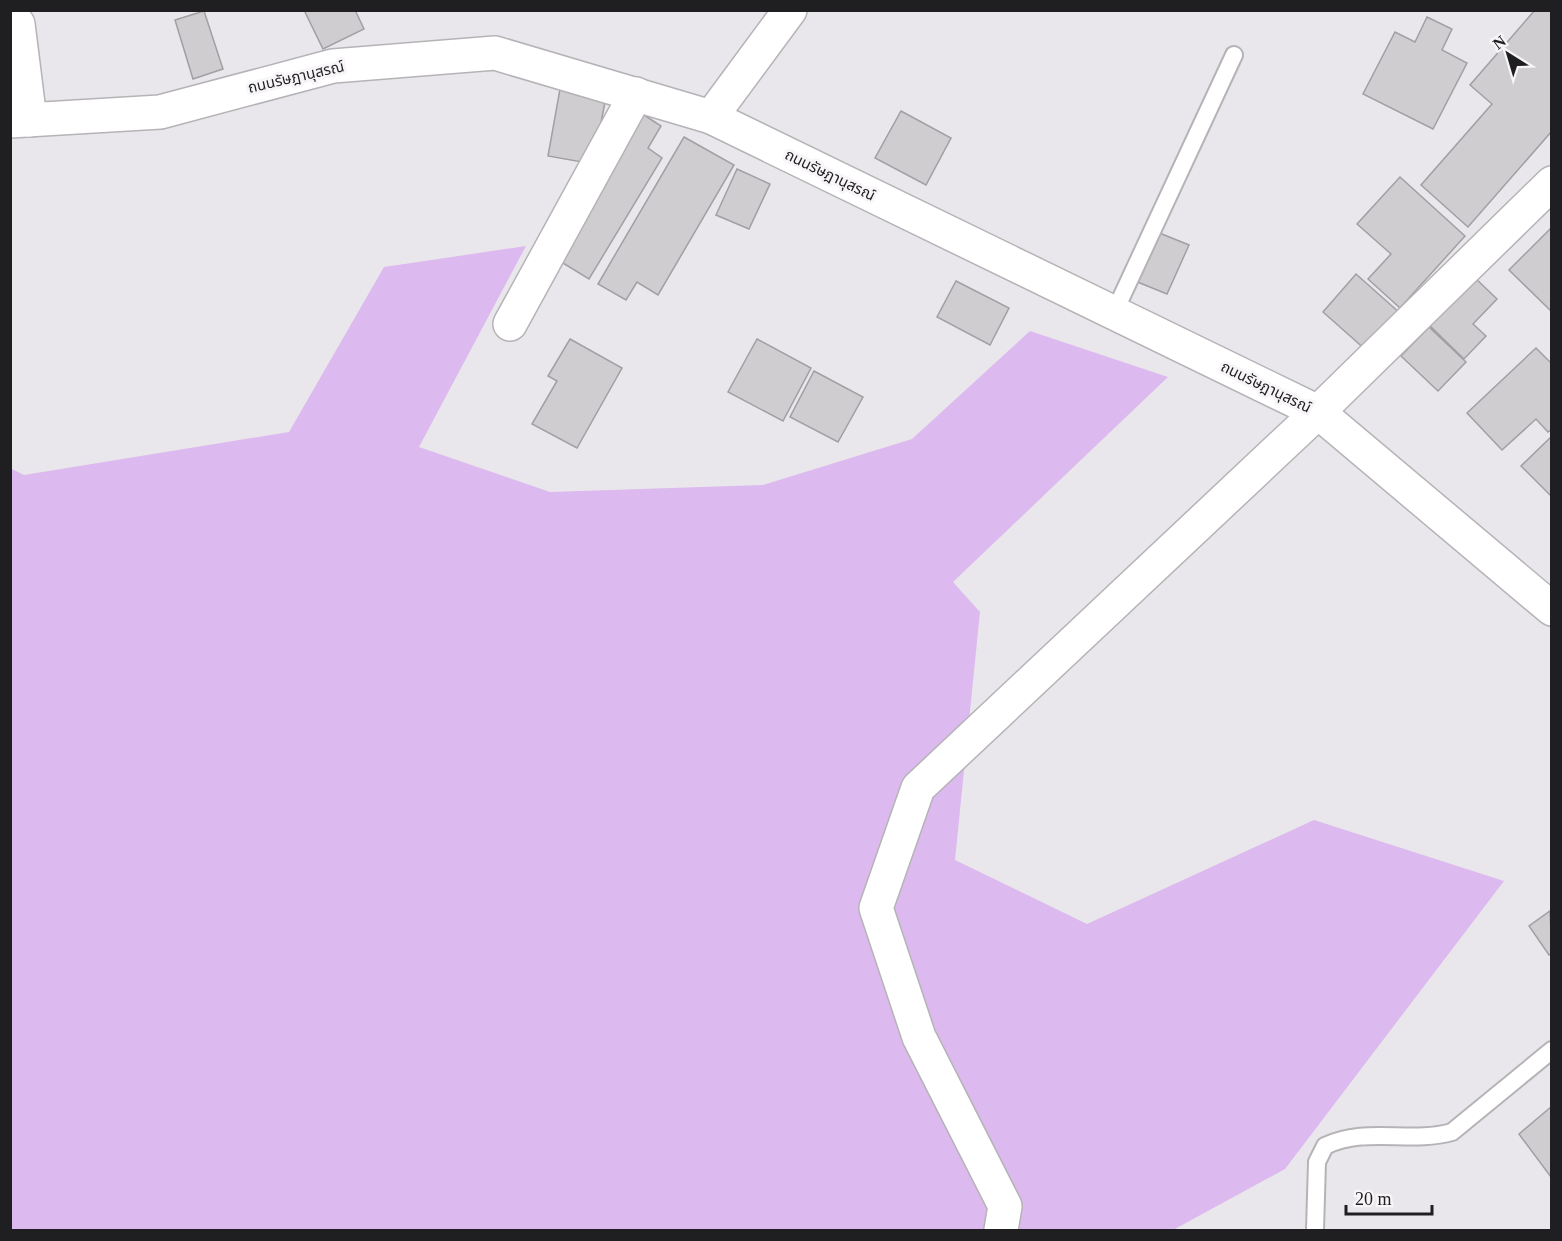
<svg xmlns="http://www.w3.org/2000/svg" width="1562" height="1241" font-family="'Times New Roman','Noto Sans Thai',serif">
	<style>
		.green { fill: #dcb9ee }
		.building { fill: #d0cdd1; stroke: #a19fa3; stroke-width: 1.5 }
		.lines { fill: none; stroke-linecap: round; stroke-linejoin: round }
		.lane-casing { stroke: #b6b3b7; stroke-width: 20 }
		.street-casing { stroke: #b6b3b7; stroke-width: 36 }
		.secondary-casing { stroke: #b6b3b7; stroke-width: 36 }
		.lane { stroke: #fff; stroke-width: 16 }
		.street { stroke: #fff; stroke-width: 33 }
		.secondary { stroke: #fff; stroke-width: 33 }
		.labels { text-anchor: middle; dominant-baseline: central; stroke-width: 6; stroke-linejoin: round; paint-order: stroke }
		.street-label { font-size: 15px; fill: #1f1e20; stroke: #f8f5f9 }
	</style>
	<rect width="100%" height="100%" fill="#eae7ec"/>
	<!-- green -->
	<path class="green" d="M526,246l-107,201 131,45 213,-7 149,-46 118,-108 138,46 -215,205 27,30 -25,248 132,64 227,-104 190,61 -219,288 -112,61h-1162l-1,-762 14,7 265,-43 95,-165z"/>
	<!-- building -->
	<path class="building" d="M304,10h51l9,19 -41,20z
		M1535,10h17v121l-84,96 -47,-42 71,-81 -22,-19z
		M204,11l19,58 -30,10 -18,-59z
		M1427,17l25,12 -10,21 25,13 -34,66 -70,-35 32,-62 20,10z
		M560,89l46,8 -13,67 -45,-8z
		M901,111l50,27 -25,47 -51,-27z
		M641,113l20,13 -13,22 14,10 -73,121 -36,-22z
		M684,137l50,28 -76,130 -21,-13 -11,18 -28,-16z
		M737,169l33,15 -21,45 -33,-14z
		M1400,177l65,59 -65,72 -32,-29 23,-25 -34,-30z
		M1552,227v85l-43,-42z
		M1157,232l32,13 -22,49 -32,-13z
		M1356,274l45,40 -34,37 -44,-39z
		M1472,275l25,24 -24,25 13,12 -22,23 -38,-37z
		M956,281l53,27 -19,37 -53,-28z
		M1429,327l37,35 -28,29 -37,-35z
		M570,339l52,29 -45,80 -45,-24 25,-43 -9,-5z
		M757,339l54,29 -28,53 -55,-29z
		M1536,348l16,16v65l-4,3 -12,-13 -34,31 -35,-37z
		M814,371l49,26 -25,45 -48,-25z
		M1552,436v61l-31,-31z
		M1550,911l2,42 -3,2 -20,-29z
		M1552,1106v71h-1l-32,-43z"/>
	<g class="lines">
		<!-- lane casing -->
		<g class="lane-casing">
			<path id="lane" d="M1114,313l120,-258
				M1315,1230l2,-68 8,-16c41,-20 85,-2 127,-14l100,-82"/>
		</g>
		<!-- street casing -->
		<g class="street-casing">
			<path id="street" d="M10,13l8,11 12,96
				M711,117l79,-107
				M510,324l126,-230
				M1001,1230l4,-24 -86,-169 -43,-129 42,-120 400,-376 234,-229"/>
		</g>
		<!-- secondary casing -->
		<g class="secondary-casing">
			<path id="secondary" d="M10,121l150,-9 173,-46 162,-13 216,64 607,295 234,197"/>
		</g>
		<!-- lane -->
		<use href="#lane" class="lane"/>
		<!-- street -->
		<use href="#street" class="street"/>
		<!-- secondary -->
		<use href="#secondary" class="secondary"/>
	</g>
	<g class="labels">
		<!-- street labels -->
		<g class="street-label">
			<text transform="translate(296 77) rotate(-13)">ถนนรัษฎานุสรณ์</text>
			<text transform="translate(830 175) rotate(26)">ถนนรัษฎานุสรณ์</text>
			<text transform="translate(1266 387) rotate(26)">ถนนรัษฎานุสรณ์</text>
		</g>
	</g>
	<!-- border -->
	<rect width="1562" height="1241" fill="none" stroke="#1f1e20" stroke-width="24"/>
	<!-- north arrow -->
	<g transform="translate(1508 54) rotate(323)" stroke="#f8f5f9" stroke-width="4.5" paint-order="stroke">
	<path d="M0-4.5L10 22L0 15L-10 22Z" fill="#1f1e20"/>
	<text y="-9" font-size="16" font-weight="bold" text-anchor="middle" fill="#1f1e20">N</text>
	</g>
	<!-- scale -->
	<path d="M1346 1205v9h86v-9" fill="none" stroke="#1f1e20" stroke-width="3"/>
	<text x="1355" y="1205" font-size="18" fill="#1f1e20" stroke="#f8f5f9" stroke-width="4.5" paint-order="stroke">20 m</text>
</svg>
